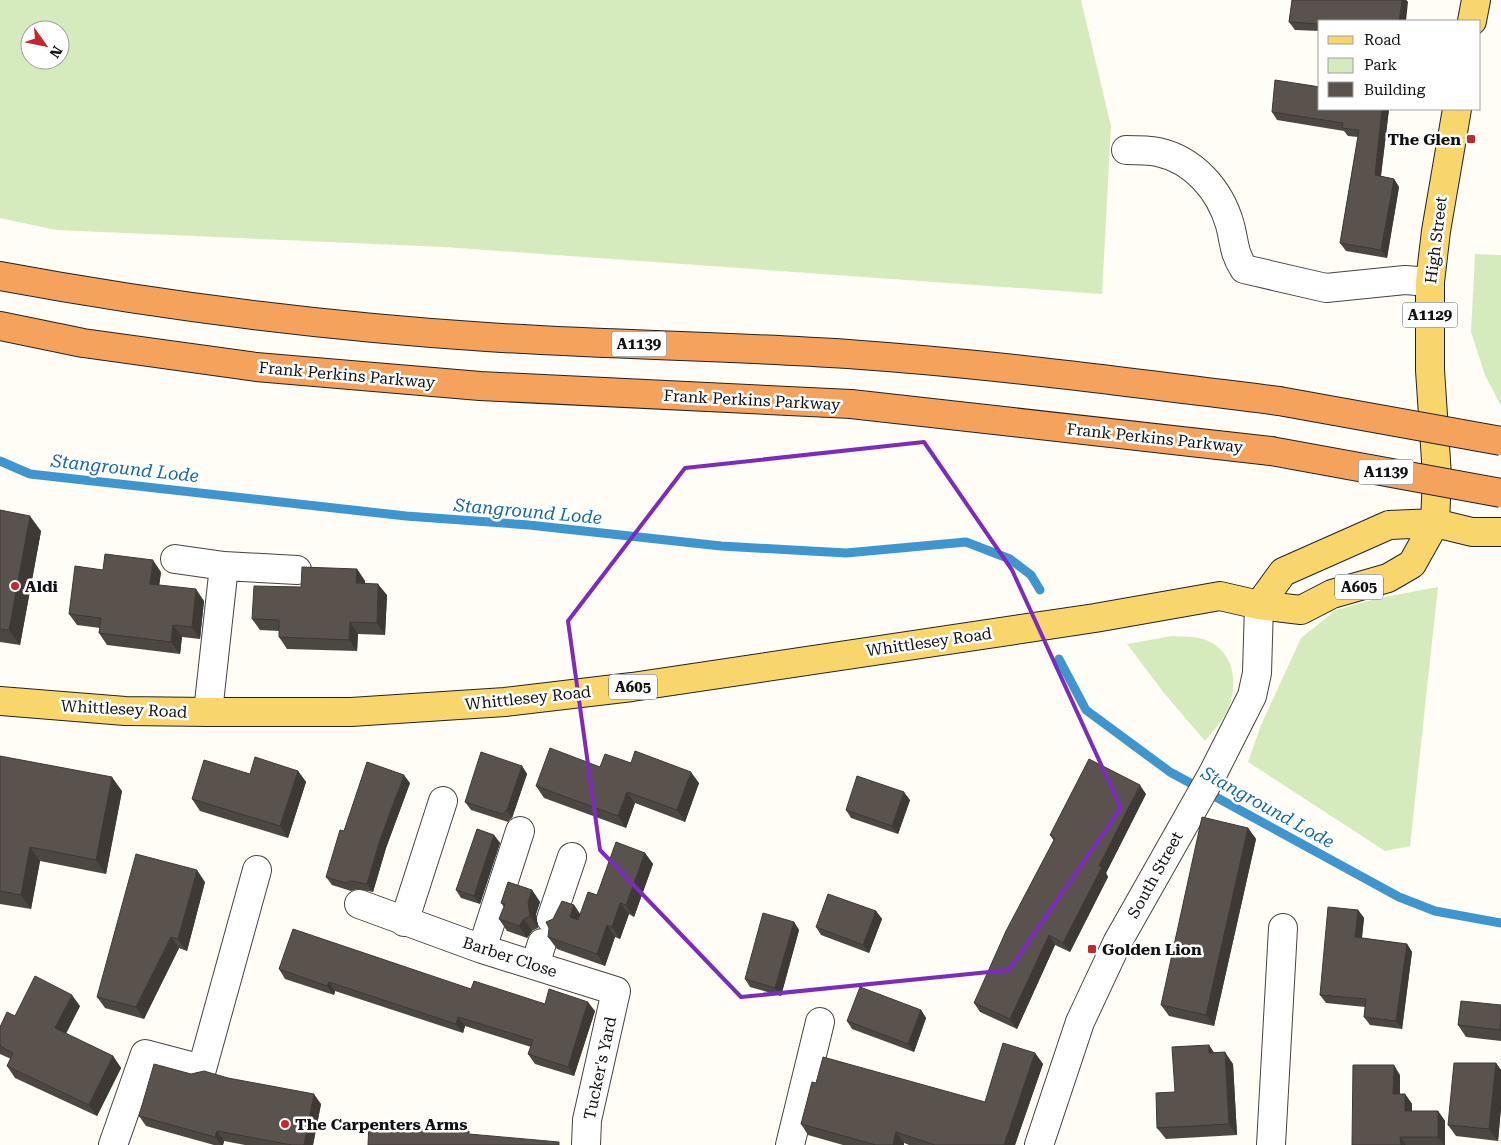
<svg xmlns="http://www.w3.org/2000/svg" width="1501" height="1145" font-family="'Roboto Serif',serif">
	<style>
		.green { fill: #d5ebbd; fill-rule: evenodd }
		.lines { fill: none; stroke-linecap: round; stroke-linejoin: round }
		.stream { stroke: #3f96cf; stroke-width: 9 }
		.minor-casing { stroke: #444; stroke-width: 30 }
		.major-casing { stroke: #222; stroke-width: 30 }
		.highway-casing { stroke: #222; stroke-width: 30 }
		.minor { stroke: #fff; stroke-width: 28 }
		.major { stroke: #f9d66b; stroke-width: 28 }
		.highway { stroke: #f5a25d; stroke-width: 28 }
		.highway-bridge-casing { stroke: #222; stroke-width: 30; stroke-linecap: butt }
		.highway-bridge { stroke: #f5a25d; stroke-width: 28 }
		.wall { fill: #4d4742 }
		.shaded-wall { fill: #3f3936 }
		.building { fill: #5a524d; stroke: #3f3936 }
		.marked { fill: none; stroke: #7b2cbf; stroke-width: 4; stroke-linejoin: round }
		.poi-dot { fill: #c4262e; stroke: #fff; stroke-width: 2 }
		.labels { text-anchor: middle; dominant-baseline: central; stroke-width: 5; stroke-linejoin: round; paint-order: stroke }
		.shield { fill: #fff; stroke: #585858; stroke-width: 1 }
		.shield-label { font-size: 15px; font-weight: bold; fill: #111 }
		.poi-label { font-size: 16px; font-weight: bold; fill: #111; stroke: #fff; text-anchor: start }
		.street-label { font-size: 16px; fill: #111; stroke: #fff }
		.water-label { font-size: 18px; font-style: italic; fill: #1768a6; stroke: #fff }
	</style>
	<rect width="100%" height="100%" fill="#fffdf5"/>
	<!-- green -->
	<path class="green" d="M0,0h1081l30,126 -9,168 -658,-47 -388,-17 -56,-12zM30,30h30v30h-30z
		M1475,254l26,1v151l-16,-31 -14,-43z
		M1438,587l-28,259 -25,5 -137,-89 13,-37 40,-87 35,-28 43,-12z
		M1172,636c10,1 21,0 31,3 32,10 37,47 23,74 -5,10 -14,19 -21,28l-41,-48 -37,-49z"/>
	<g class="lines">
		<!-- stream -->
		<path class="stream" d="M0,461l30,13 376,42 123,9 192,21 125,7 120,-11 44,17 21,16 9,15
			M1059,659l27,51 84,62 229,125 36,14 66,12"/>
		<!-- minor casing -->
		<g class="minor-casing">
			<path id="minor" d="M1126,150c10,0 22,0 32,2 36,8 62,38 72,73 5,19 3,26 14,44l82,19 79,-8 25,2
				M175,559l49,7
				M208,712l16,-146 73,4
				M359,904l123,45 134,42 -29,129 -1,25
				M551,919l21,-62
				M404,922l39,-121
				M482,949l38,-118
				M535,965l7,-22
				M113,1145l32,-91 57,15 55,-199
				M790,1145l30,-123
				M1039,1145l41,-123 37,-79 95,-168 40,-79 5,-23 2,-68
				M1271,1145l12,-217"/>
		</g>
		<!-- major casing -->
		<g class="major-casing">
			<path id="major" d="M1472,21l4,-21
				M1259,605l24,-33 106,-47 46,-2 37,9h29
				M0,701l125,10 83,1h143l154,-10 127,-15 463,-69 125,-22 39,9 42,5 31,-16 56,-16 24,-14 23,-41 2,-47 -7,-106v-88l6,-51 21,-122"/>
		</g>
		<!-- highway casing -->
		<g class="highway-casing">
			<path id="highway" d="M0,276c161,30 323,50 487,61 120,8 241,9 361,17 144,10 288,29 431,47
				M0,326l83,17 173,24 224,19 371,18 420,47"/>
		</g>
		<!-- minor -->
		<use href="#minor" class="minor"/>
		<!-- major -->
		<use href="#major" class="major"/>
		<!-- highway -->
		<use href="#highway" class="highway"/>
		<!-- highway-bridge casing -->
		<g class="highway-bridge-casing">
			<path id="highway-bridge" d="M1279,401l222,40
				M1271,451l230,42"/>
		</g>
		<!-- highway-bridge -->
		<use href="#highway-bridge" class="highway-bridge"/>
	</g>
	<!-- wall -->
	<path class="wall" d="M1292,0h114l2,2 -88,19v10l-25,-1 -6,-8z
		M1389,109l-8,67 13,3 5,8 -12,71 -41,-7 -6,-8 18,-106 -10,-1 -4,-5 -67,-11 -5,-8z
		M0,510l41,21 -21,114 -20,-3z
		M357,569l8,12v2l22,12 -2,40 -27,-1 -1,17 -70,-2 -8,-12v-6l-19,-1 -8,-11 49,-32z
		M103,570l58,2 -2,13 45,16 -4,38 -18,-2 -2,17 -73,-9 -8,-12 1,-5 -23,-3 -8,-11z
		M0,756l122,35 -16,83 -66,-13 -9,48 -31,-5z
		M631,763l68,20 -14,39 -50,-19 -9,25 -82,-30 -8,-12 64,-19z
		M522,766l5,8 -15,44 -4,4 -37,-12 -6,-8z
		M298,771l8,11 -18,56 -88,-27 -8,-12 58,-25z
		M410,783l-24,65 -13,44 -16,-3 -6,2 -19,-6 -6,-8 18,-46z
		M1146,794l-40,79 2,4 -38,75 -15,-7 -38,84 -37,-17 -6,-9 80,-162 -4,-6z
		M910,800l-12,34 -47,-16 -5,-8z
		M1248,828l8,11 -42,187 -45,-10 -8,-11z
		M494,835l6,8 -20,61 -19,-6 -5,-8z
		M645,853l8,11 -19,53 -5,-3 -9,25 -5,-2 -10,29 -48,-17 -9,-12 5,-18 21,-14 6,9 17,-19z
		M205,882l-18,69 -8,-3 -35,71 -39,-11 -8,-11z
		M532,890l8,12 -4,12 2,14 -6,3 -5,7 -20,-7 -8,-12 5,-12 -3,-4z
		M1358,910l6,8 -2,20 45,6 5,8 -10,77 -32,-4 -6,-8 1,-10 -39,-4 -6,-8z
		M876,911l6,8 -13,34 -48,-18 -5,-8z
		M794,922l5,8 -18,66 -31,-9 -5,-8z
		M279,969l192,20 74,15 50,7 -21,65 -39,-12 -7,-10 3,-7 -66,-21 -2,7 -128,-42 -1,4 -49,-16z
		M1501,1005v36l-35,-4 -8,-12z
		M80,1006l-14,28 47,22 8,12 -24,48 -82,-38 -8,-12 4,-7 -11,-5v-27l15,-11z
		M921,1010l5,8 -12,34 -62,-23 -5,-8z
		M1209,1045l5,8 19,11 4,71 -71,4 -9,-11 18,-36z
		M1035,1053l8,11 -28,81h-106l-5,-2v2h-61l-35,-10 -7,-11 15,-41 169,19z
		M1496,1063l5,7v38l-3,33 -42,-5 -8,-11z
		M191,1074l130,30 -8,41h-68l-21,-4 -1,4h-9l-68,-19 -7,-10z
		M1400,1075v19h5l7,10v7h26l7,10v24h-93z"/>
	<!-- shaded-wall -->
	<path class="shaded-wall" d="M1402,0h4l2,2 -2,19h-7z
		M1382,109h7l-9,74 -5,-8z
		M1394,179l5,8 -12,71 -6,-8z
		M30,516l11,15 -21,114 -11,-15z
		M153,560l8,12 -3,23 -8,-11z
		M357,569l8,12 -1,13 -8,-11z
		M378,584l9,11 -2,40 -8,-12z
		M196,589l8,12 -4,38 -8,-12z
		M350,622l8,12 -1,17 -8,-11z
		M173,625l9,12 -2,17 -9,-12z
		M522,766l5,8 -15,44 -5,-8z
		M298,771l8,11 -18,56 -8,-12z
		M691,772l8,11 -14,39 -8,-12z
		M404,775l6,8 -24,65 -13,44 -6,-8 13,-44z
		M112,777l10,14 -16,83 -10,-14z
		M1140,785l6,9 -40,79 2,4 -38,75 -7,-9 36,-77z
		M627,792l8,11 -9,25 -8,-12z
		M904,792l6,8 -12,34 -6,-8z
		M1248,828l8,11 -42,187 -8,-11z
		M494,835l6,8 -20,61 -6,-8z
		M30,847l10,14 -9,48 -10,-14z
		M645,853l8,11 -19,53 -8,-12z
		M197,870l8,12 -18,69 -9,-12z
		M532,890l8,12 -4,12 2,14 -8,-12 -2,-13z
		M620,903l9,11 -9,25 -8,-12z
		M574,905l8,12 -4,12 -8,-12z
		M1358,910l6,8 -3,27 -6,-8z
		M876,911l6,8 -13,34 -6,-8z
		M524,919l8,12 -5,7 -8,-12z
		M794,922l5,8 -18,66 -6,-8z
		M607,925l8,12 -10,29 -8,-12z
		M1049,935l6,10 -38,84 -7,-10z
		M171,937l8,11 -35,71 -8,-12z
		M1407,944l5,8 -10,77 -6,-8z
		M329,982l6,9 -1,4 -7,-9z
		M72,995l8,11 -18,34 -7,-12z
		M588,1002l7,9 -21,65 -6,-9z
		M921,1010l5,8 -12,34 -6,-8z
		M458,1017l7,9 -2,7 -7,-9z
		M1209,1045l8,12 -8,-4z
		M1225,1052l8,12 4,71 -8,-11z
		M1035,1053l8,11 -28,81h-11z
		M113,1056l8,12 -24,48 -8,-11z
		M1496,1063l5,7v38l-3,33 -9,-12z
		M1394,1065l6,10v29l-7,-10z
		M314,1094l7,10 -8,41h-9z
		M1405,1094l7,10v17l-7,-10z
		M1438,1111l7,10v24h-1l-6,-8z
		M217,1131l7,10 -1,4h-2l-6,-8z
		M896,1132l8,11v2h-11z
		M1400,1137l6,8h-5z"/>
	<!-- building -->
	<path class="building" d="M1292,0h110l-3,21h-79v3l-31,-2z
		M1275,80l45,7v22h62l-7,66 19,4 -13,71 -41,-7 19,-113 -17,-2 1,-5 -71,-11z
		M0,510l30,6 -21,114 -9,-1z
		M105,554l48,6 -3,24 46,5 -4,38 -19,-2 -2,17 -72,-9 2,-15 -32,-4 6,-48 28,4z
		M302,567l55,2 -1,14 22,1 -1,39 -27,-1 -1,18 -70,-3v-17l-27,-1 2,-33 47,1z
		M550,748l50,19 5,-13 26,9 4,-12 56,21 -14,38 -50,-18 -9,24 -82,-30z
		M481,752l41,14 -15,44 -5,4 -37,-12z
		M0,756l112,21 -16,83 -66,-13 -9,48 -21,-4z
		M255,757l43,14 -18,55 -88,-27 12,-39 46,14z
		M1089,759l51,26 -41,81 3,1 -39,76 -14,-8 -39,84 -36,-16 32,-72 49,-93 -5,-3z
		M367,762l37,13 -24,65 -13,44 -16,-3 -5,2 -20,-6 14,-47 4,1z
		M857,776l47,16 -12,34 -46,-16z
		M1202,817l46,11 -42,187 -45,-10z
		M477,829l17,6 -20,61 -18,-6z
		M616,842l29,11 -19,52 -6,-2 -8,24 -5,-2 -10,29 -49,-17 1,-9 -3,-6 7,-3 9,-18 12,4 -4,12 8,3 10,-28 9,3z
		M136,854l61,16 -19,69 -7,-2 -35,70 -39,-10z
		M508,882l24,8 -4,13 2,13 -6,3 -5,7 -20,-7 6,-15 -4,-1z
		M828,894l48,17 -13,34 -47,-18z
		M1328,907l30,3 -3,27 52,7 -11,77 -32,-4 2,-18 -46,-4z
		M763,913l31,9 -19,66 -30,-9z
		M293,929l178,60 3,-8 71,23 4,-15 39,13 -20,65 -40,-13 5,-14 -75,-23 -2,7 -127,-42 -2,4 -48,-17z
		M35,976l37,19 -17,33 58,28 -24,49 -82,-39 6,-13 -13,-7v-19l7,-15 8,4z
		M860,987l61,23 -13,34 -61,-23z
		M1461,1001l40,4v13l-1,12 -42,-5z
		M1003,1043l32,10 -31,92h-69l-39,-13 -3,13h-17l-75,-21 11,-42 4,1 7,-26 162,45z
		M1209,1045v8l16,-1 4,72 -72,4 -1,-35 19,-1 -3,-45z
		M1454,1063h42l-7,66 -41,-4z
		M154,1064l37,10 13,-3 24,7 86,16 -10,51h-12l-75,-14 -2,6 -76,-21z
		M1353,1065h41l-1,29h12v17h33v26h-38l1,8h-49z
		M369,1122l31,1v5l69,3v3l90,8v3h-191z"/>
	<!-- marked area -->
	<path class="marked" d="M924,442l88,128 109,238 -112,162 -268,27 -141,-147 -32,-229 117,-153z"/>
	<!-- markers -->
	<g class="poi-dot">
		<rect x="1466" y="134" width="10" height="10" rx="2.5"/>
		<circle cx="15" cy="586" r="5"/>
		<rect x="1087" y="944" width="10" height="10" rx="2.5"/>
		<circle cx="285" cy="1124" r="5"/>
	</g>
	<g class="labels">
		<!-- shield labels -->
		<g class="shield">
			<rect x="1402.5" y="302.5" width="55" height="25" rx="4"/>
			<rect x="611.5" y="331.5" width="55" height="25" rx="4"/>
			<rect x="1358.5" y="459.5" width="55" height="25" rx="4"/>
			<rect x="1335" y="574.5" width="48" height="25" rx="4"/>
			<rect x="609" y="674.5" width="48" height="25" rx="4"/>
		</g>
		<g class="shield-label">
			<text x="1430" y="315">A1129</text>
			<text x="639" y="344">A1139</text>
			<text x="1386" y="472">A1139</text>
			<text x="1359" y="587">A605</text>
			<text x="633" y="687">A605</text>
		</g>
		<!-- poi labels -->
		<g class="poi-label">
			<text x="1461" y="139" text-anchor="end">The Glen</text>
			<text x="25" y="586">Aldi</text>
			<text x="1102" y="949">Golden Lion</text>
			<text x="295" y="1124">The Carpenters Arms</text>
		</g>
		<!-- street labels -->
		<g class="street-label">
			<text transform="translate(1436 240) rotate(-83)">High Street</text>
			<text transform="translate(347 375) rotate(5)">Frank Perkins Parkway</text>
			<text transform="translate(752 400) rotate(3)">Frank Perkins Parkway</text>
			<text transform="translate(1155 438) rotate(6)">Frank Perkins Parkway</text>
			<text transform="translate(929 642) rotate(-8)">Whittlesey Road</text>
			<text transform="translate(528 698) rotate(-6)">Whittlesey Road</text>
			<text transform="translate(124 709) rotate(3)">Whittlesey Road</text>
			<text transform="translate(1155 875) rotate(-61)">South Street</text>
			<text transform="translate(510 957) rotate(18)">Barber Close</text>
			<text transform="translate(600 1068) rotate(-78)">Tucker's Yard</text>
		</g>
		<!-- water labels -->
		<g class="water-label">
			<text transform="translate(125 468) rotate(6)">Stanground Lode</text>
			<text transform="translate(528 511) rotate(5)">Stanground Lode</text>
			<text transform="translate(1268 807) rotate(29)">Stanground Lode</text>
		</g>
	</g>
	<!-- legend -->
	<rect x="1318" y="20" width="162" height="90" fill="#ffffff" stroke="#a0a0a0"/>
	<rect x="1328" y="36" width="25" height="8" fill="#f9d66b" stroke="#a0a0a0"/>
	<text x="1364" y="45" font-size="15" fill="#111111">Road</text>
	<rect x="1328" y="58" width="25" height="15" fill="#d5ebbd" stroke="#a0a0a0"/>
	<text x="1364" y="70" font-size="15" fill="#111111">Park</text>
	<rect x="1328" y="82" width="25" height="15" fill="#5a524d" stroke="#a0a0a0"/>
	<text x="1364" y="95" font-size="15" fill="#111111">Building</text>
	<!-- north arrow -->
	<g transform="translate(45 45) rotate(123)"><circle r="24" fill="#ffffff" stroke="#a0a0a0"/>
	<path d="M0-4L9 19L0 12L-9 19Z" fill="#c4262e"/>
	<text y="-8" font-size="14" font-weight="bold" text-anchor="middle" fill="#111111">N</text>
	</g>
</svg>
